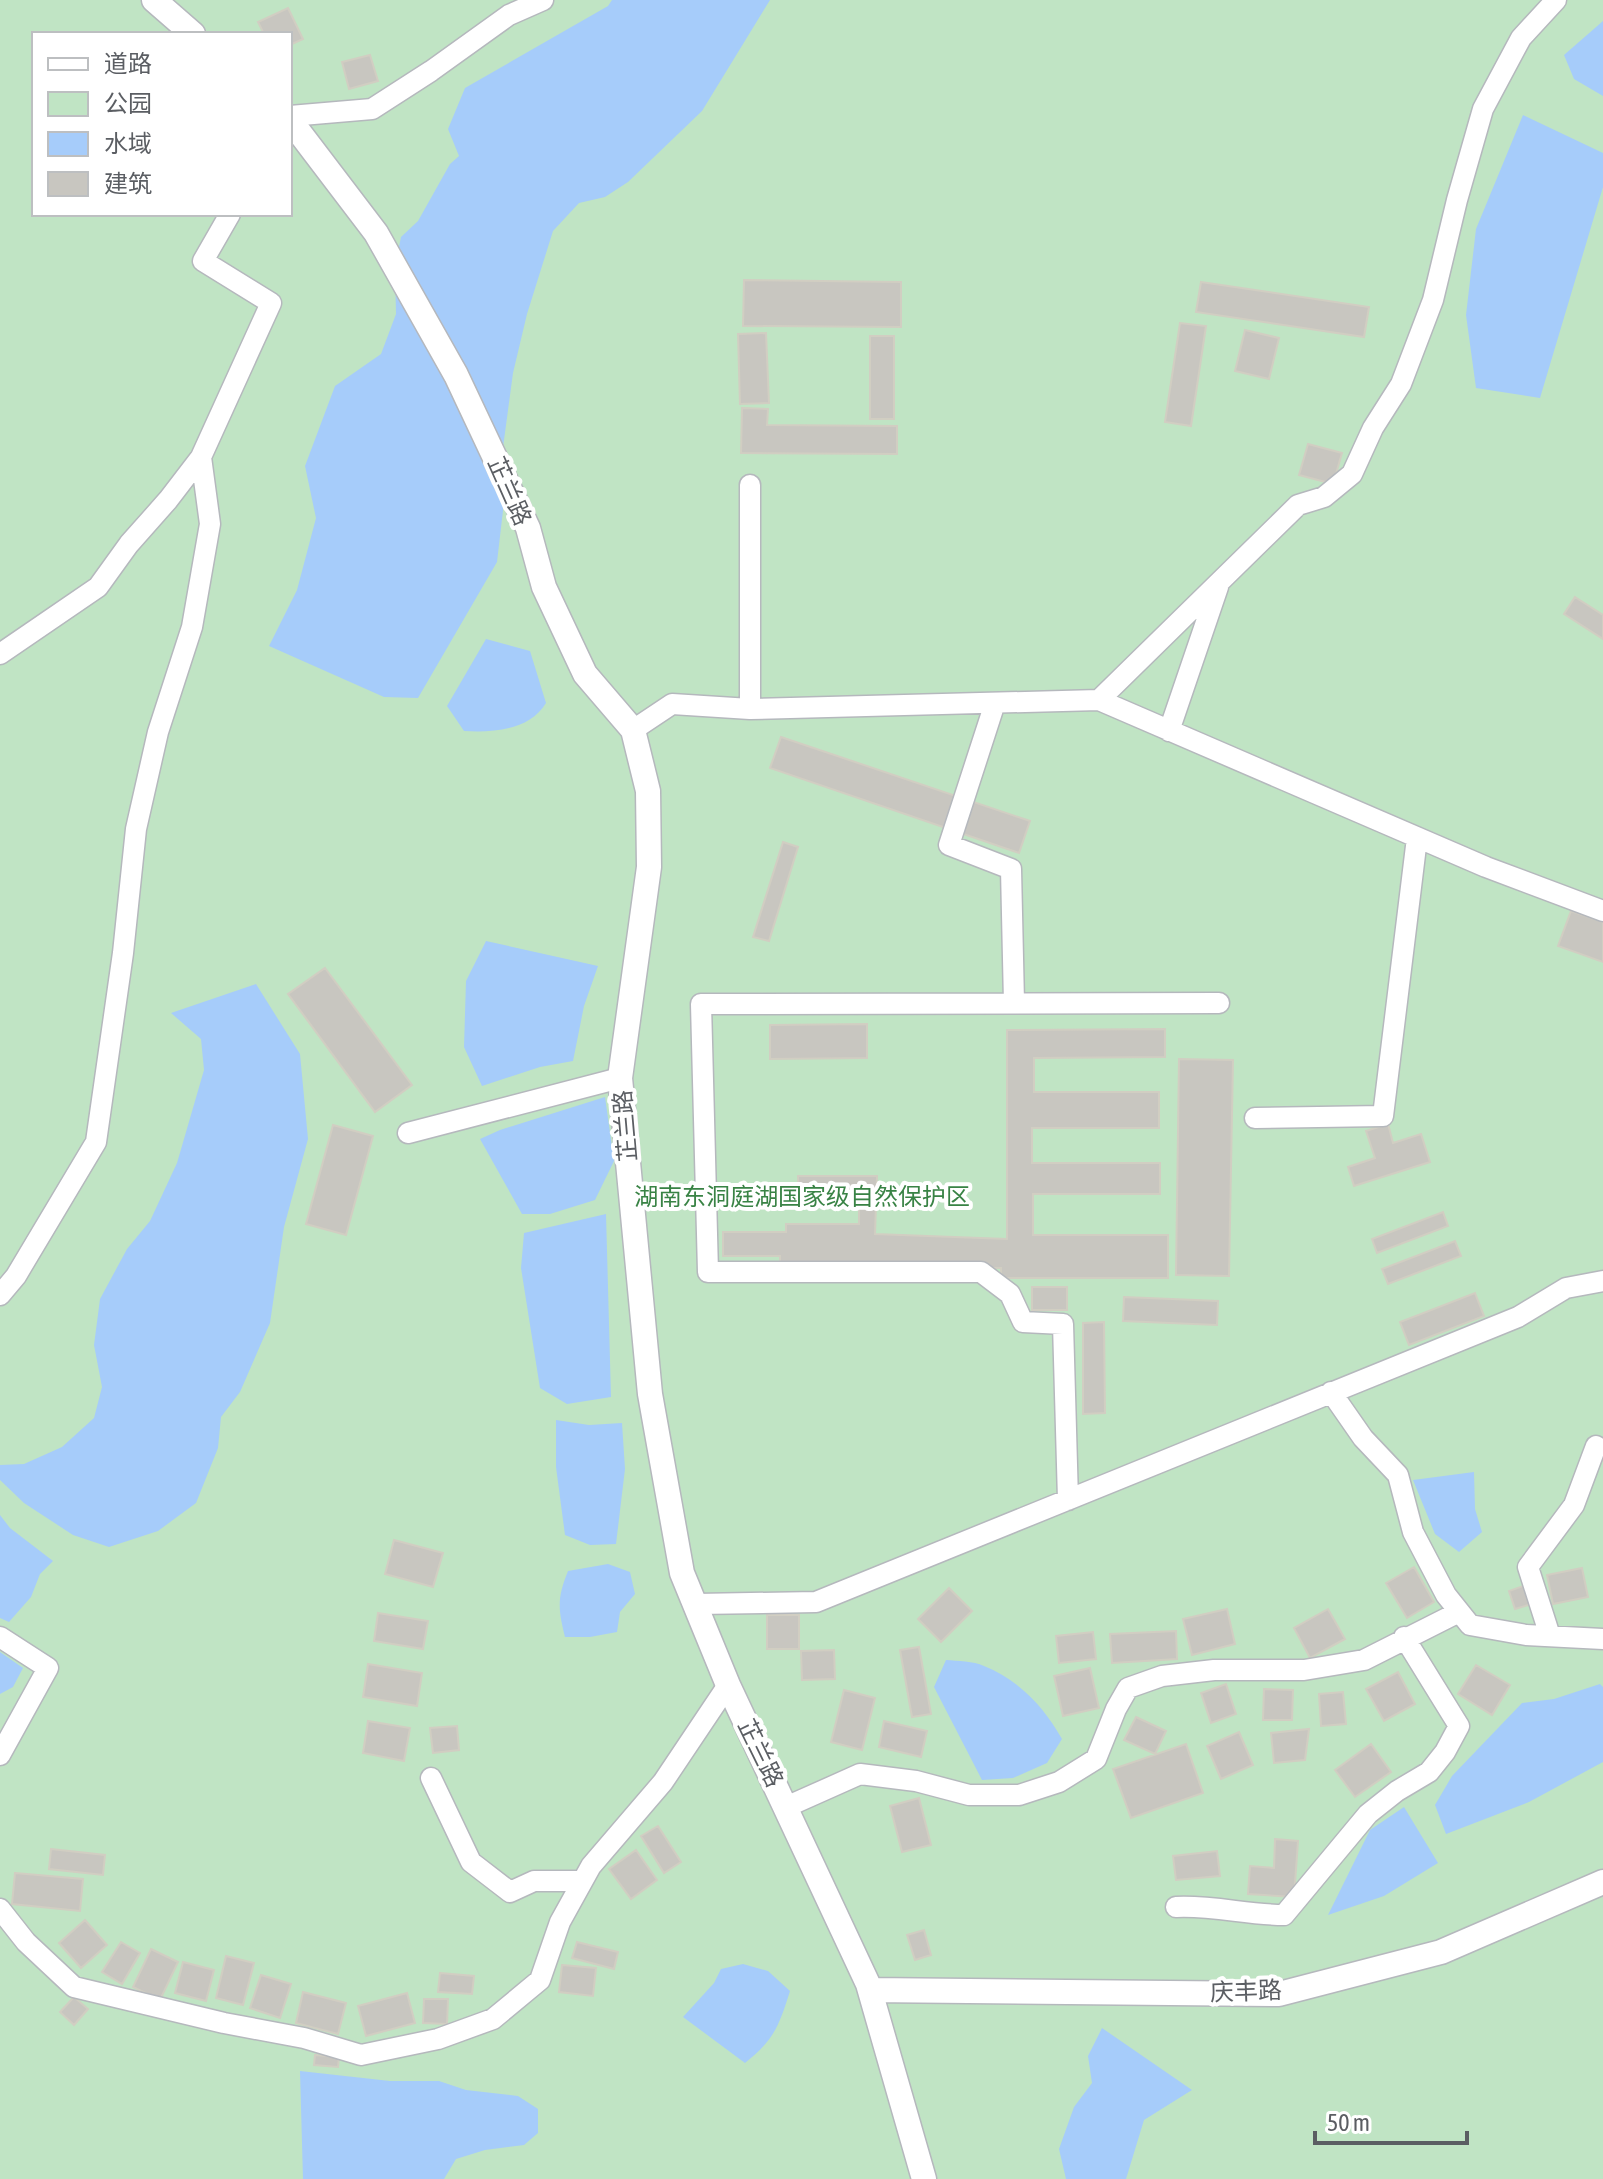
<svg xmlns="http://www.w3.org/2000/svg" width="1603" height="2179" font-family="'Asap Condensed','Noto Sans SC',sans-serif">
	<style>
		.green { fill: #c0e4c4; fill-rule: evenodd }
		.water { fill: #a6ccfa }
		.building { fill: #c8c6c0; stroke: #d1cec2; stroke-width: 2 }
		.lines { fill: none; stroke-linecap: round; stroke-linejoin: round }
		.minor-casing { stroke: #b5b8bd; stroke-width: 23 }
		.tertiary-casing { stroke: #b5b8bd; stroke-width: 27 }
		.minor { stroke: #fff; stroke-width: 20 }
		.tertiary { stroke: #fff; stroke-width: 24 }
		.labels { text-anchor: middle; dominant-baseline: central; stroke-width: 8; stroke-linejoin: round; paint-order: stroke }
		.street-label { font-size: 24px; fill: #5b5e63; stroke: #fff }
		.park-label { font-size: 24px; fill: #398345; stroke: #fff }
	</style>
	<rect width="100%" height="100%" fill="#edece3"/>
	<!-- green -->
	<path class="green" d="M0,0h1603v2179h-1603zM34,34h256v180h-256z"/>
	<!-- water -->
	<path class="water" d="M612,0h158l-68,111 -74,71 -23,15 -26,6 -26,28 -26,83 -14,59 -11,82 2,47 -7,60 -79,136 -34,-1 -115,-51 28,-56 19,-72 -11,-52 30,-80 46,-32 15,-40 -1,-47 6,-30 17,-16 32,-57 9,-8 -11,-27 17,-41 143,-82z
		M1603,21v75l-29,-17 -10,-24z
		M1523,115l80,38v34l-63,211 -64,-10 -10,-73 10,-86z
		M486,639l44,12 16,52c-16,27 -53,30 -82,28l-17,-25z
		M486,941l112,25 -14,40 -11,55 -33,6 -58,19 -18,-39 2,-66z
		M256,984l44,70 8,85 -24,88 -14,96 -30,69 -19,25 -3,31 -22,55 -38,28 -49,16 -36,-12 -49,-32 -24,-23v-15l24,-1 38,-17 32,-29 8,-31 -8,-42 6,-46 27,-50 23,-28 27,-58 27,-93 -3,-31 -30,-26z
		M605,1097l9,64 -19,39 -45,14h-28l-42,-75 20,-9z
		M606,1214l5,183 -44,7 -27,-16 -19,-120 3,-35z
		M556,1420l33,5 33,-2 3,46 -9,75 -26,1 -25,-10 -9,-68z
		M1474,1472l1,37 7,23 -23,20 -24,-18 -22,-54z
		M0,1515l10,13 43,33 -13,13 -9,23 -22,25 -9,-4z
		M608,1564l22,8 5,22 -15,18 -3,20 -27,5h-25c-7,-28 -8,-39 3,-66z
		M0,1652l23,16 -10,19 -13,7z
		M946,1660c12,1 27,1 38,6 35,14 60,41 78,73l-15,24 -34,15 -31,2 -48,-93z
		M1600,1684l3,3v75l-74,40 -83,32 -11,-29 17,-29 70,-73 32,-4z
		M1404,1807l34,56 -54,33 -56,19 42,-85z
		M743,1964l25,7 22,20c-11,35 -16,49 -45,72l-62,-46 31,-34 7,-14z
		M1102,2028l90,62 -48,30 -18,59h-60l-7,-30 15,-42 18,-24 -4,-27z
		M300,2071l90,10h49l27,9 52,6 20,13v24l-14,12 -39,5 -29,9 -12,20h-141z"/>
	<!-- building -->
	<path class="building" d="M288,8l15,31 -13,6v-11h-26l-6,-12z
		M370,55l8,26 -29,8 -7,-27z
		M744,280l157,2v45l-158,-1z
		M1201,282l168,25 -5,30 -168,-25z
		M1180,323l26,3 -15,100 -26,-4z
		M1245,330l34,8 -10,41 -34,-8z
		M766,333l3,70 -29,1 -2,-70z
		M870,336h24v83h-24z
		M742,408l26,1 -1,16 130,1v28l-156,-1z
		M1308,444l34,9 -9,31 -34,-9z
		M1575,597l28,18v24l-39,-25z
		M781,737l249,84 -11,32 -249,-85z
		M783,842l15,5 -29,94 -16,-4z
		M1571,911l32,11v40l-45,-16z
		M325,968l87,117 -37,27 -87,-118z
		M867,1024v34l-97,1v-34z
		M1165,1029v28l-131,1v34h125v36h-127v35h128v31h-127v41h135v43h-167v-10h-221v-12h-57v-24h63v-8h73v-20h-60l-1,-28h79l-2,58 132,5v-209z
		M1179,1059l54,1 -4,216 -53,-1z
		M1388,1124l5,19 28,-9 9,28 -76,24 -6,-19 27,-9 -9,-27z
		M333,1125l40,11 -27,99 -40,-11z
		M1443,1212l5,14 -71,27 -5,-14z
		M1455,1241l6,15 -73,28 -6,-15z
		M1032,1287h35v23h-35z
		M1475,1293l9,23 -75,29 -9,-23z
		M1124,1297l94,4 -1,24 -94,-4z
		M1104,1322l1,91 -22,1v-91z
		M394,1540l49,13 -10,34 -48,-13z
		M1414,1567l20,35 -27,16 -21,-35z
		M1582,1568l6,29 -35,7 -6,-29z
		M1529,1584l6,19 -20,6 -6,-18z
		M949,1588l23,23 -31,31 -23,-23z
		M1227,1609l8,35 -43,11 -9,-36z
		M1328,1609l17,30 -35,19 -16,-30z
		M378,1613l50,8 -5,28 -49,-8z
		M767,1615h32v34h-32z
		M1176,1631l1,28 -65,4 -2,-29z
		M1093,1632l3,27 -37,4 -3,-27z
		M919,1647l12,67 -19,3 -12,-67z
		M834,1650l1,29 -33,1 -1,-29z
		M368,1664l54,9 -5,33 -54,-9z
		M1476,1665l34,20 -18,30 -34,-21z
		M1090,1668l9,40 -36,8 -9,-40z
		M1398,1672l17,32 -31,17 -18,-32z
		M1226,1684l10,30 -25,9 -10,-30z
		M1264,1689l29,1 -1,30h-29z
		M844,1690l31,8 -13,52 -31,-8z
		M1343,1692l3,32 -25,2 -2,-32z
		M1136,1717l30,14 -11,23 -31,-14z
		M368,1721l42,7 -6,33 -41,-8z
		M884,1721l43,10 -6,26 -42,-10z
		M457,1726l2,24 -26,3 -3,-25z
		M1309,1729l-4,31 -31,3 -3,-30z
		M1239,1732l14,33 -32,14 -14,-33z
		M1186,1744l17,49 -72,25 -18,-49z
		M1371,1744l20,28 -36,25 -20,-27z
		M919,1798l12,47 -29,7 -12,-46z
		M658,1826l23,36 -17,11 -23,-37z
		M1275,1839l23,2 -4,56 -46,-3 2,-28 24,2z
		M51,1849l54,6 -2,20 -54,-6z
		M636,1850l21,30 -26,19 -22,-30z
		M1217,1851l3,25 -44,4 -3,-24z
		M15,1873l68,6 -3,32 -68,-7z
		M85,1920l22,25 -26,23 -22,-25z
		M924,1930l7,25 -16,5 -8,-25z
		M121,1942l19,11 -18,31 -20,-12z
		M577,1942l41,10 -4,17 -42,-11z
		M151,1949l27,13 -18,38 -27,-13z
		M226,1956l28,7 -11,42 -27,-7z
		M183,1962l31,8 -8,31 -31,-8z
		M562,1965l34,3 -3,28 -34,-4z
		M440,1973l34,3 -2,18 -34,-2z
		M261,1975l30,9 -11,34 -30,-10z
		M303,1992l43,11 -8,31 -42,-11z
		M407,1993l8,30 -49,13 -8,-30z
		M74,1997l14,12 -14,16 -14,-13z
		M424,1999h24l-1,25 -24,-1z
		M315,2055l24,2 -1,10 -24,-2z"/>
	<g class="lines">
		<!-- minor casing -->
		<g class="minor-casing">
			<path id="minor" d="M290,116l82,-7 59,-38 78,-56 34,-15
				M750,485v224
				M0,654l98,-67 31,-43 39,-44 33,-43 70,-154 -68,-42 27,-47
				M1099,700l387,167 117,44
				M995,703l-46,142 62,24 3,134
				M633,730l39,-26 78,5 349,-9 199,-195 26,-8 28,-23 21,-46 28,-44 32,-84 24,-100 26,-91 38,-71 35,-38
				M1169,731l49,-144
				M1255,1118l128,-2 34,-278
				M408,1133l212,-55
				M0,1295l16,-19 80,-134 27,-189 13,-124 22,-97 34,-105 18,-103 -9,-67
				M1331,1392l32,46 35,37 15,57 33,63 24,30 56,10 77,4
				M1068,1500l-5,-176 -40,-2 -13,-28 -29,-22h-273l-7,-268 518,-1
				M697,1604l119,-2 702,-285 48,-29 37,-7
				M1550,1636l-22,-69 46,-62 22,-59
				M0,1637l48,31 -48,87
				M431,1778l40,84 39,30 24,-11h48
				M786,1807l74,-33 56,7 53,14h50l40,-13 37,-23 20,-50 12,-21 34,-12 52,-6h90l60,-10 95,-48
				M1176,1907c37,-2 71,8 108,8l84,-101 29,-23 32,-19 16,-20 14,-26 -55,-89
				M0,1909l26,33 48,45 150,36 80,15 57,17 77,-16 55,-20 47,-39 20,-58 31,-56 72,-84 65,-97"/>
		</g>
		<!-- tertiary casing -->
		<g class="tertiary-casing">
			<path id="tertiary" d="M154,0l39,34
				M290,120l86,113 80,142 72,153 16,59 41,87 48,56 15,61 1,76 -29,211 30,316 32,179 46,112 140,299 56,195
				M870,1990l409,4 162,-42 162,-70"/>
		</g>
		<!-- minor -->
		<use href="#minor" class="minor"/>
		<!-- tertiary -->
		<use href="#tertiary" class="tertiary"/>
	</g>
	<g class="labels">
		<!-- street labels -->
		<g class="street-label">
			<text transform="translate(510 491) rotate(66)">芷兰路</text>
			<text transform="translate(625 1126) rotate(-95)">芷兰路</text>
			<text transform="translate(761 1753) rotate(64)">芷兰路</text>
			<text transform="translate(1246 1991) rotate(-2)">庆丰路</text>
		</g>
		<!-- park labels -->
		<g class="park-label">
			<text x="802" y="1196">湖南东洞庭湖国家级自然保护区</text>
		</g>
	</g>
	<!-- legend -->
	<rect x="32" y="32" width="260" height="184" fill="#ffffff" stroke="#bdbfc1" stroke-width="2"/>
	<rect x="48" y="58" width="40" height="12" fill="#ffffff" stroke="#bdbfc1" stroke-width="2"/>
	<text x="104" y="72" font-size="24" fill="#5b5e63">道路</text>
	<rect x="48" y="92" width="40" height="24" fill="#c0e4c4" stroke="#bdbfc1" stroke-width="2"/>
	<text x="104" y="112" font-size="24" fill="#5b5e63">公园</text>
	<rect x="48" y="132" width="40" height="24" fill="#a6ccfa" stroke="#bdbfc1" stroke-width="2"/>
	<text x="104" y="152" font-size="24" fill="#5b5e63">水域</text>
	<rect x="48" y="172" width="40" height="24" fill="#c8c6c0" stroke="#bdbfc1" stroke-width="2"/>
	<text x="104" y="192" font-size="24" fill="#5b5e63">建筑</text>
	<!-- scale -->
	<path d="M1315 2131v12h152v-12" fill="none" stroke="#5b5e63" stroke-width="4"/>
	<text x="1327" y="2131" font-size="24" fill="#5b5e63" stroke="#ffffff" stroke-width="6" paint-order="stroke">50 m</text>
</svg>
